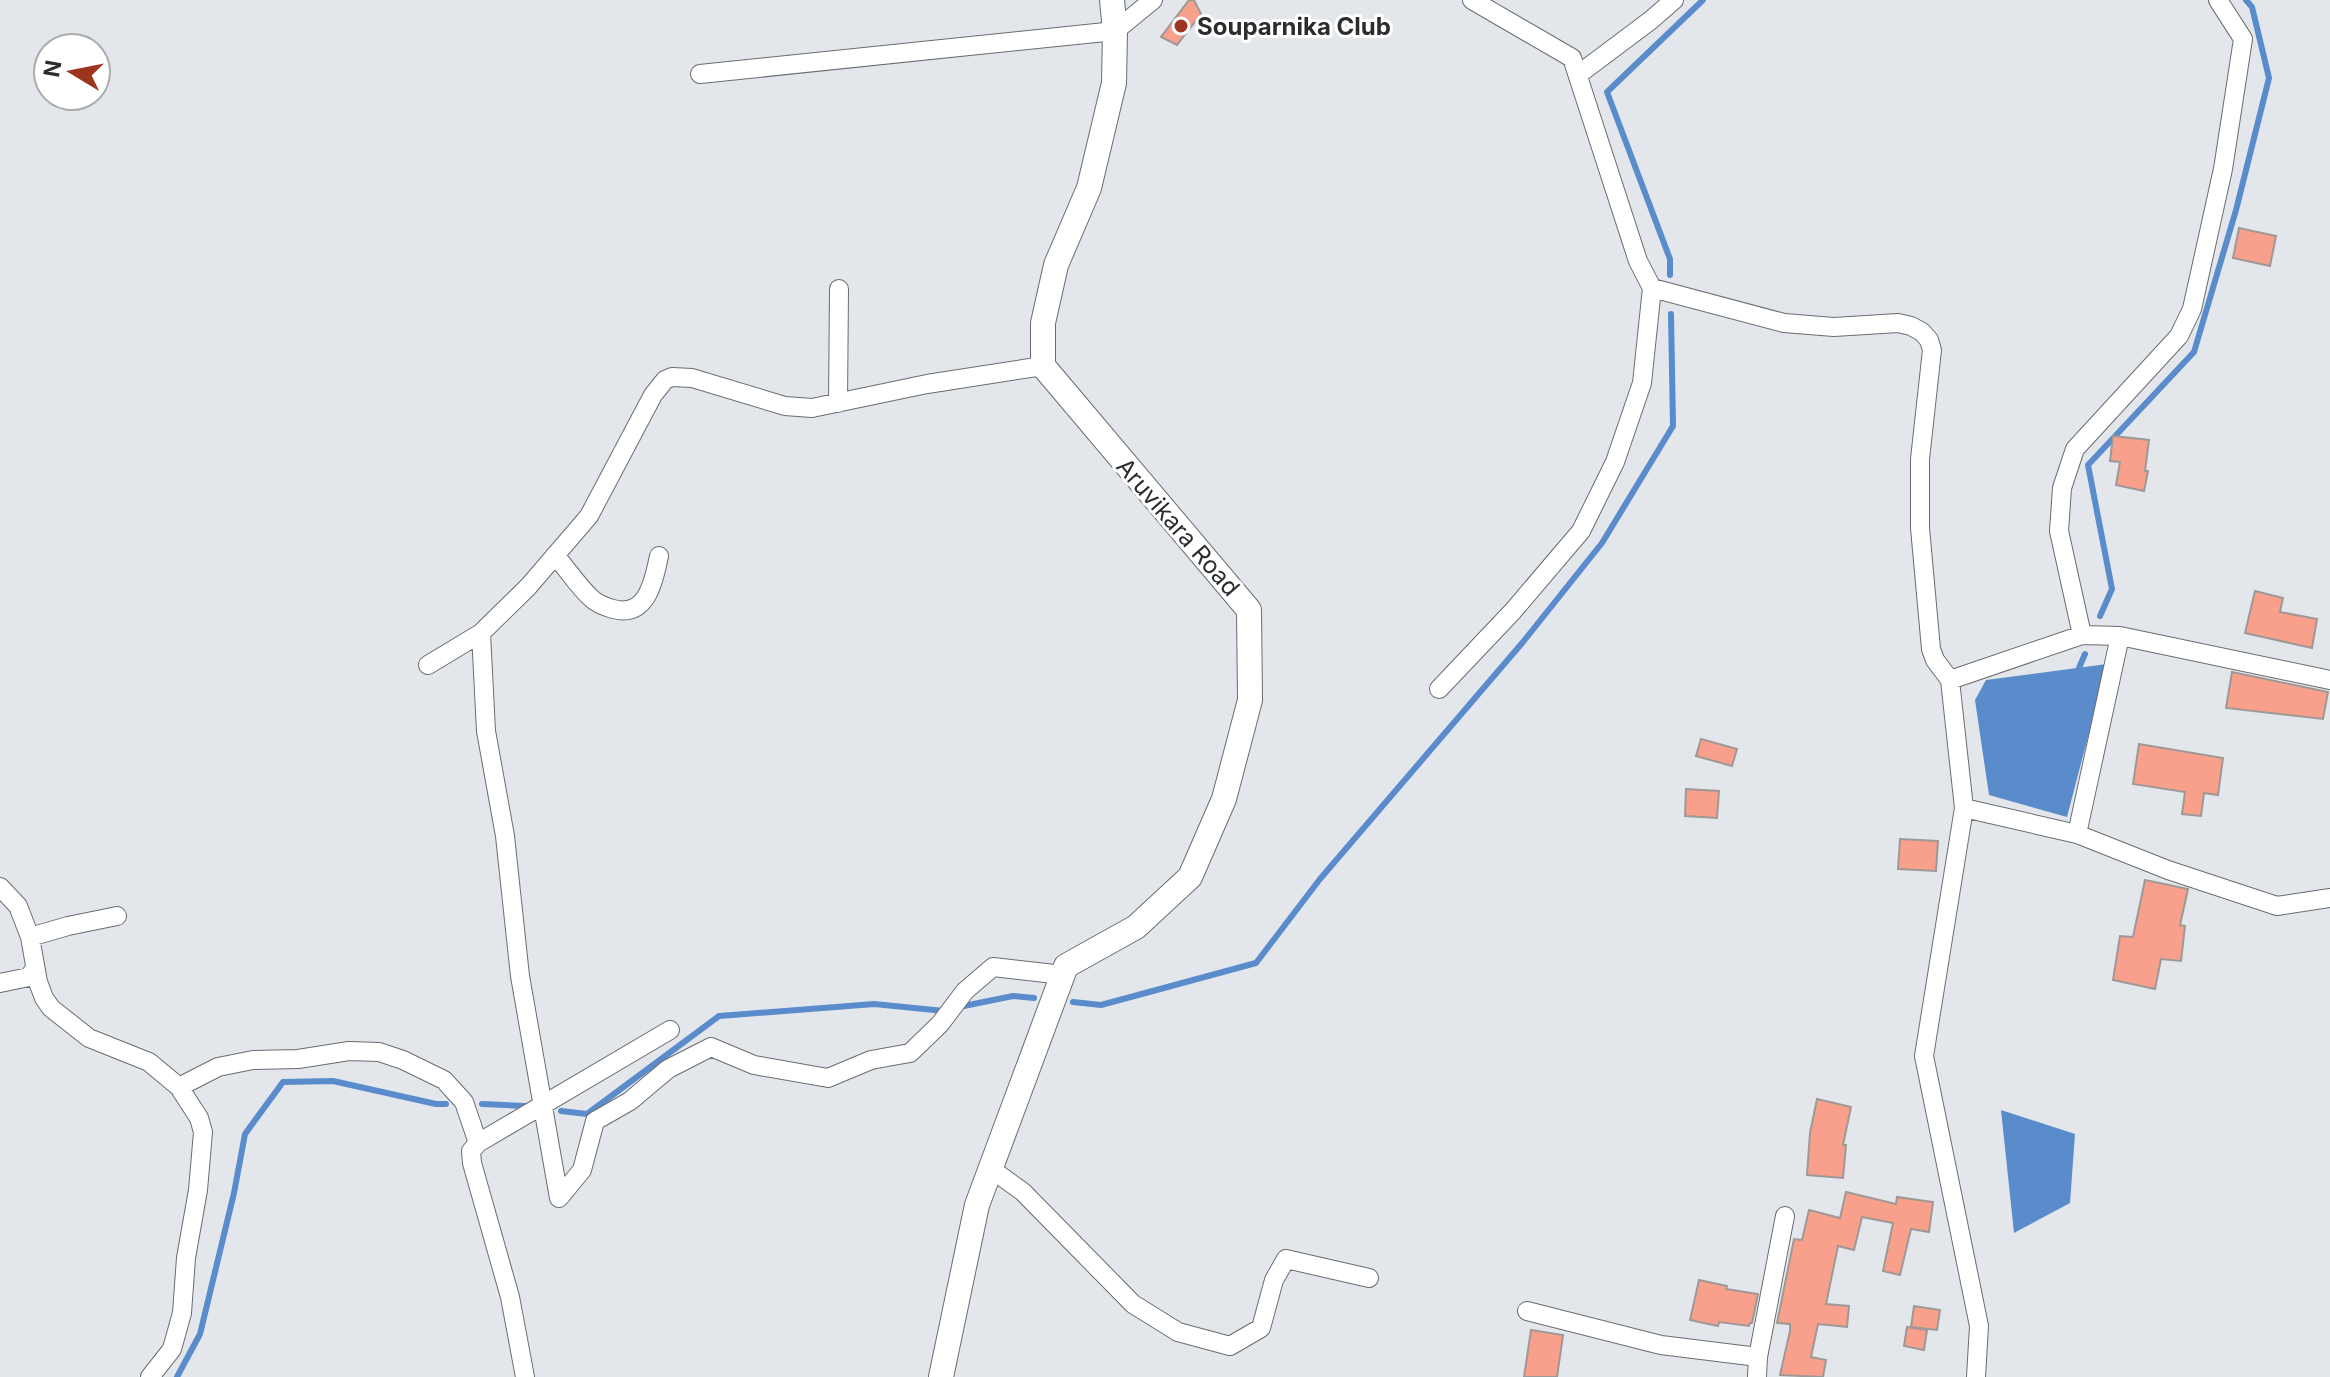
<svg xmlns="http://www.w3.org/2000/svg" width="2330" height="1377" font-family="Inter,sans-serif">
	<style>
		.water { fill: #5a8ccc }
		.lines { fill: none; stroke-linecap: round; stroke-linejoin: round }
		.stream { stroke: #5a8ccc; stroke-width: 6 }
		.building { fill: #f8a08b; stroke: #9e9896; stroke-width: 2 }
		.minor-casing { stroke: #696c70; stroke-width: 20 }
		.secondary-casing { stroke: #696c70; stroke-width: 26 }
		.minor { stroke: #fff; stroke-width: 18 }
		.secondary { stroke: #fff; stroke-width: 24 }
		.poi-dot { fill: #9d341d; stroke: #fff; stroke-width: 3 }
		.labels { text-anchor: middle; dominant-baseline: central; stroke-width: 6; stroke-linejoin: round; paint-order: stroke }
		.poi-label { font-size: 24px; font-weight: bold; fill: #2a2c2d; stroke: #fff; text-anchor: start }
		.street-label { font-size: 24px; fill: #2a2c2d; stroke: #fff }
	</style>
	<rect width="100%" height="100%" fill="#e3e7ec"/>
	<!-- water -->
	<path class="water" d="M2107,664l-40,153 -78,-22 -14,-95 11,-20z
		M2001,1110l74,24 -5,69 -56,30z"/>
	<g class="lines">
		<!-- stream -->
		<path class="stream" d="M1670,275v-16l-63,-167 96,-92
			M2100,616l12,-27 -24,-124 106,-113 42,-142 33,-132 -17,-71 -6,-7
			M2076,675l9,-21
			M1073,1002l28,3 155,-42 64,-84 203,-237 79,-99 71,-117 -2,-112
			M959,1007l54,-11 21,2
			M482,1104l44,2
			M561,1111l26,3 132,-98 155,-12 70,7
			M177,1377l23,-43 34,-141 11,-59 38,-52 50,-1 103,23h10"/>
	</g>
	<!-- building -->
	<path class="building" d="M1189,0h5l7,14 -24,31 -16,-8z
		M2239,228l37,8 -6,30 -37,-8z
		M2113,436l36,4 -4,31h3l-4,20 -28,-6 4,-23 -10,-1z
		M2255,591l28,7 -3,14 37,7 -5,29 -67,-15z
		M2232,672l96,20 -5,27 -97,-11z
		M1701,739l36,10 -5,17 -36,-10z
		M2139,744l84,14 -5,37 -14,-2 -3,23 -19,-2 3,-22 -52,-8z
		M1686,789l33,2 -2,27 -32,-2z
		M1900,839l38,2 -2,30 -38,-2z
		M2145,880l43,9 -8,36 5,1 -4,35 -20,-2 -6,30 -42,-9 7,-44 13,1z
		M1817,1099l34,8 -8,38h3l-3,33 -36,-3 3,-42z
		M1846,1192l50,12 1,-7 36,5 -4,30 -18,-3 -11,46 -17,-4 10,-48 -31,-6 -8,33 -16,-4 -12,58 23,2 -2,21 -29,-3 -7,33 15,3 -3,17 -43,-2 10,-44v-7l-13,-1 17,-84 8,1 7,-30 31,8z
		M1699,1280l28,6 -1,3 32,5 -6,29h-2l-1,3 -30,-4 -1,4 -28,-6z
		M1914,1306l26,4 -3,20 -26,-3z
		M1907,1327l20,3 -3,20 -20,-4z
		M1531,1330l32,5 -6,42h-33z"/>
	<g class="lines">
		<!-- minor casing -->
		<g class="minor-casing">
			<path id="minor" d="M1472,0l100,58 66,203 14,27 132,35 50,4 64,-4 13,3 11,6 7,8 3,10 -12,109v69l11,121 4,11 15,20 132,-45 38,1 210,44
				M700,74l415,-43 38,-31
				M1579,74l72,-54 23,-20
				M838,403l1,-114
				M555,555c12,14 23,31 36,43 6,6 15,9 22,11 34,9 41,-28 46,-53
				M481,633l5,98 19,105 15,140 39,222
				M2082,635l-23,-104 3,-43 13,-39 104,-113 13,-27 31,-140 20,-130 -25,-39
				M428,665l53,-32 47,-46 61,-71 64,-121 12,-15 7,-3 20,1 93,28 27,2 115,-24 116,-18
				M1950,680l14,128 -40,248 55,270 -3,51
				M1439,689l74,-78 68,-80 34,-69 27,-79 10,-95
				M1964,808l113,26 91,36 109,36 53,-8
				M2077,834l43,-198
				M0,887l18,19 12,31 8,45 6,16 7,10 38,30 60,24 30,25 20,31 4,14 -5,58 -12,68 -4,55 -10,36 -22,28
				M30,937l38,-11 49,-10
				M0,983l29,-6 6,-9
				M179,1087l39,-20 35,-7 45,-1 51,-8 30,1 24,8 41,20 20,22 14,41
				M991,1169l32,23 110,112 45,28 52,14 31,-18 13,-48 12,-21 83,19
				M559,1198l23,-28 13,-49 35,-20 38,-32 43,-22 43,18 74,13 43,-18 39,-7 30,-29 25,-33 28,-24 70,8
				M1527,1311l134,34 97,12
				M525,1377l-15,-80 -38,-134 -1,-12 7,-8 192,-113
				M1757,1377l1,-20 27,-141"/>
		</g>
		<!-- secondary casing -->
		<g class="secondary-casing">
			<path id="secondary" d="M941,1377l36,-172 89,-239 70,-39 54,-50 34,-78 26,-99 -1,-90 -206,-244v-43l13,-58 33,-77 25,-105 1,-52 -3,-31"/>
		</g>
		<!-- minor -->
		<use href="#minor" class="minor"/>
		<!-- secondary -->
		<use href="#secondary" class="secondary"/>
	</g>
	<!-- markers -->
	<circle class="poi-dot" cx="1181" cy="26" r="8"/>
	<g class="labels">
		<!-- poi labels -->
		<g class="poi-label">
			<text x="1197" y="26">Souparnika Club</text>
		</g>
		<!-- street labels -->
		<g class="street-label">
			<text transform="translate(1178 527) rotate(49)">Aruvikara Road</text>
		</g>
	</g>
	<!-- north arrow -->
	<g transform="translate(72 72) rotate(280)"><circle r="38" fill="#ffffff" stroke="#aaabab" stroke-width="2"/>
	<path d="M0-6L14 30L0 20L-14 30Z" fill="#9d341d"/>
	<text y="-12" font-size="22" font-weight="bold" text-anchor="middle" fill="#2a2c2d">N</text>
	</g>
</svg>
